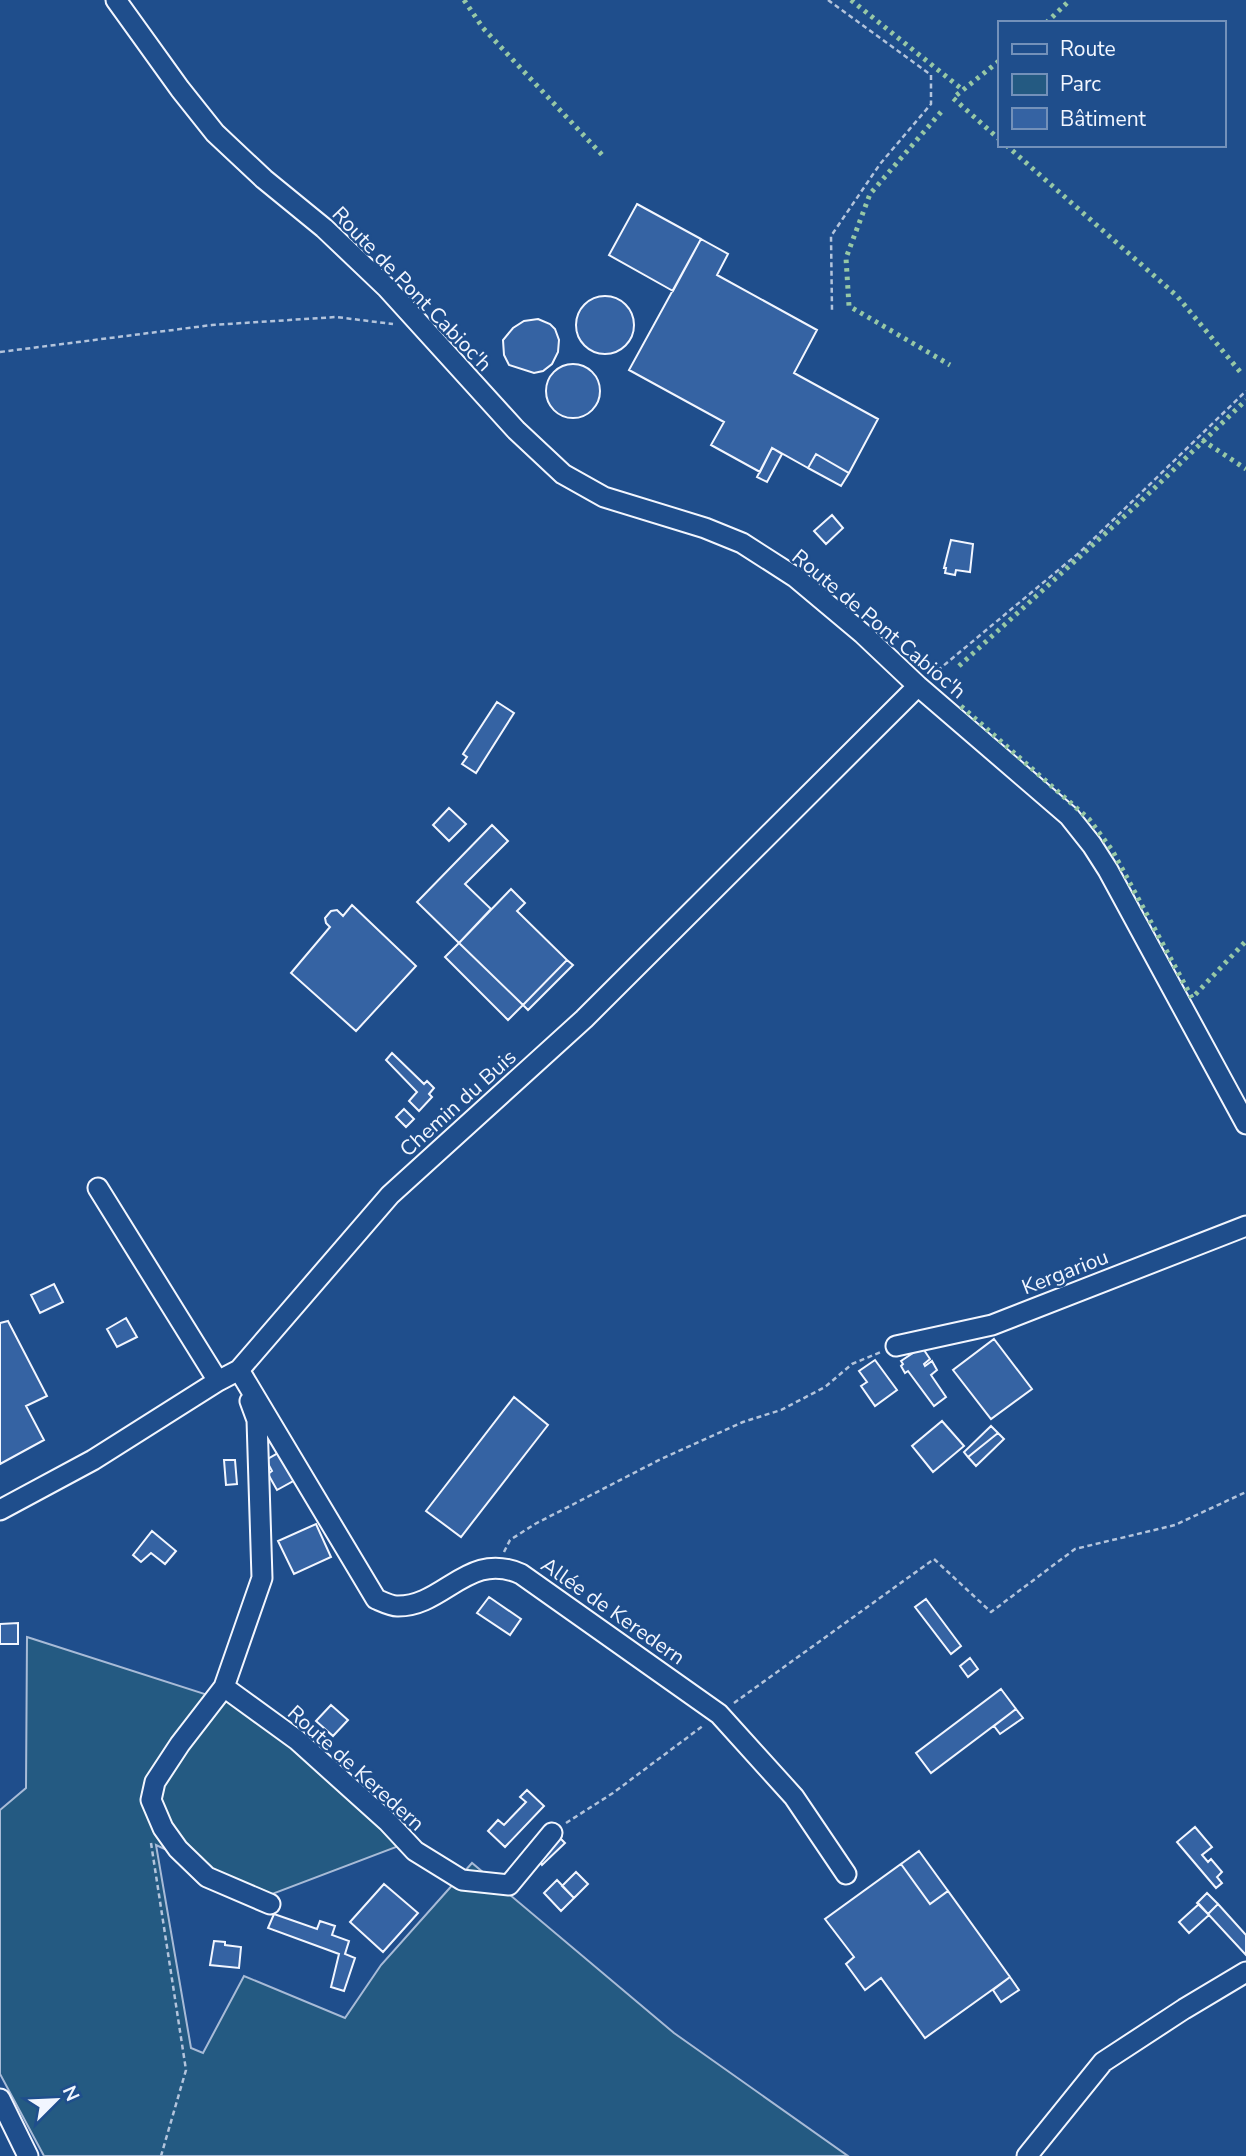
<svg xmlns="http://www.w3.org/2000/svg" width="1246" height="2156" font-family="'Nunito Sans',sans-serif">
	<style>
		.green { fill: #245a82; stroke: #a8bbd7; stroke-width: 2 }
		.building { fill: #3563a3; stroke: #f2f6ff; stroke-width: 2 }
		.lines { fill: none; stroke-linecap: round; stroke-linejoin: round }
		.minor-casing { stroke: #f2f6ff; stroke-width: 23 }
		.path { stroke: #b3c4dc; stroke-width: 2.5; stroke-dasharray: 5 3.5; stroke-linecap: butt }
		.minor { stroke: #1f4e8c; stroke-width: 19 }
		.hedge { stroke: #97c8a6; stroke-width: 5; stroke-dasharray: 3.5 5; stroke-linecap: butt }
		.labels { text-anchor: middle; dominant-baseline: central; stroke-width: 5; stroke-linejoin: round; paint-order: stroke }
		.street-label { font-size: 21px; fill: #f2f6ff; stroke: #1f4e8c }
	</style>
	<rect width="100%" height="100%" fill="#1f4e8c"/>
	<!-- green -->
	<path class="green" d="M27,1637l249,80 136,124 -145,55 -111,-51 35,203 12,5 41,-77 101,42 36,-53 91,-102 202,170 174,123h-804l-44,-82v-264l26,-22z"/>
	<!-- building -->
	<path class="building" d="M637,204l64,35 -28,52 -64,-36z
		M701,239l27,15 -11,21 100,55 -23,43 84,46 -29,54 -33,-19 -8,14 -36,-20 -12,24 -49,-27 13,-23 -95,-52z
		M576 325a29 29 0 1 1 58 0a29 29 0 1 1-58 0Z
		M538,319l12,5 5,5 4,11 -1,12 -6,12 -9,7 -9,2 -25,-8 -5,-10 -1,-15 10,-12 11,-7z
		M546 391a27 27 0 1 1 54 0a27 27 0 1 1-54 0Z
		M772,448l10,6 -15,28 -10,-5z
		M816,454l33,19 -8,13 -33,-18z
		M832,515l11,13 -17,16 -12,-13z
		M951,540l22,4 -3,28 -14,-2 -1,5 -10,-2 1,-5h-2z
		M497,702l17,11 -38,60 -14,-9 5,-7 -4,-3z
		M449,808l17,16 -17,17 -16,-16z
		M492,825l16,16 -43,43 26,25 -32,34 -42,-41z
		M511,889l14,14 -8,8 50,49 -44,45 -64,-62z
		M352,905l64,61 -60,65 -65,-58 39,-46 -4,-4 -1,-5 6,-7 6,-1 6,6z
		M459,943l64,62 -15,15 -63,-63z
		M567,960l6,5 -45,45 -5,-5z
		M392,1053l32,31 3,-3 7,7 -5,6 3,3 -13,14 -10,-10 8,-9 -31,-32z
		M404,1109l10,10 -8,8 -10,-10z
		M54,1284l9,18 -23,11 -9,-18z
		M126,1318l11,19 -20,10 -10,-18z
		M8,1321l39,75 -21,10 18,34 -44,24v-141z
		M994,1339l38,50 -41,30 -38,-49z
		M922,1347l8,12 -6,5 1,2 7,-5 5,9 -6,5 15,22 -12,9 -26,-35 -3,2 -4,-7 2,-2 -2,-3z
		M875,1360l22,30 -22,16 -14,-20 6,-4 -8,-11z
		M514,1397l34,28 -87,112 -35,-26z
		M942,1421l22,25 -31,26 -21,-26z
		M991,1426l7,7 -30,24 -4,-5z
		M998,1433l6,6 -28,27 -8,-9z
		M280,1452l15,28 -18,10 -9,-16 4,-3 -6,-11z
		M224,1460h11l2,24 -11,1z
		M316,1524l15,33 -37,17 -16,-33z
		M152,1531l24,20 -11,13 -14,-11 -10,9 -8,-7z
		M489,1597l32,22 -11,16 -33,-22z
		M926,1599l35,47 -10,8 -36,-47z
		M18,1623v21h-18v-20z
		M970,1658l8,11 -10,8 -8,-11z
		M1001,1689l15,20 -85,64 -15,-20z
		M331,1705l17,15 -15,16 -17,-15z
		M1016,1709l7,9 -23,16 -6,-8z
		M527,1790l17,16 -39,41 -17,-16 10,-11 6,5 22,-23 -6,-5z
		M1195,1827l17,20 -10,8 6,7 3,-3 11,13 -5,5 5,6 -6,5 -39,-46z
		M558,1836l7,7 -23,22 -5,-7z
		M919,1851l29,40 -18,13 -29,-40z
		M901,1864l29,40 18,-13 62,86 -85,61 -44,-60 -16,12 -19,-26 8,-7 -29,-38z
		M576,1872l12,12 -14,14 -12,-12z
		M557,1880l17,18 -13,13 -17,-18z
		M384,1884l34,29 -35,39 -33,-30z
		M1207,1893l11,11 -10,10 -11,-11z
		M1199,1904l10,11 -20,18 -10,-11z
		M1218,1904l28,31v20l-38,-41z
		M274,1914l43,15 3,-8 15,5 -3,9 17,6 -4,13 10,4 -11,33 -13,-4 8,-33 -71,-26z
		M214,1941l11,1v3l16,2 -2,21 -29,-3z
		M1010,1977l9,13 -18,12 -8,-12z"/>
	<g class="lines">
		<!-- minor casing -->
		<g class="minor-casing">
			<path id="minor" d="M116,0l64,89 35,44 49,46 60,49 63,60 129,142 47,44 41,23 101,31 37,15 53,34 68,57 55,52 151,130 23,29 16,25 138,254
				M98,1188l120,193
				M896,1346l96,-21 254,-99
				M239,1370l137,229c7,3 15,7 21,7 47,1 71,-56 124,-32l198,140 75,83 52,77
				M250,1401l7,19 5,158 -38,109 -44,57 -25,38 -4,18 12,28 15,21 29,28 63,27
				M0,1510l93,-50 125,-79 21,-11 151,-175 194,-176 334,-333
				M224,1687l73,53 91,82 27,29 47,29 47,5 43,-52
				M0,2099l28,57
				M1027,2156l76,-94 81,-53 62,-37"/>
		</g>
		<!-- path -->
		<path class="path" d="M828,0l103,75v29l-51,60 -49,72 1,74
			M0,352l212,-27 124,-8 57,7
			M931,676l149,-124 166,-161
			M504,1552l6,-12 25,-16 126,-65 82,-37 38,-12 44,-23 27,-23 29,-12
			M734,1703l200,-144 57,53 84,-63 100,-24 71,-33
			M566,1823l47,-30 91,-68
			M151,1843l35,227 -25,86"/>
		<!-- minor -->
		<use href="#minor" class="minor"/>
		<!-- hedge -->
		<path class="hedge" d="M464,0l19,28 122,130
			M851,0l112,90
			M1046,23l24,-23
			M999,61l-46,37 46,41
			M941,112l-71,82 -24,64 3,48 101,59
			M1006,145l171,151 65,78
			M1202,440l44,29
			M959,666l180,-163 107,-103
			M961,706l128,113 23,31 80,148 54,-57"/>
	</g>
	<g class="labels">
		<!-- street labels -->
		<g class="street-label">
			<text transform="translate(412 289) rotate(46)">Route de Pont Cabioc'h</text>
			<text transform="translate(879 624) rotate(40)">Route de Pont Cabioc'h</text>
			<text transform="translate(458 1103) rotate(-42)">Chemin du Buis</text>
			<text transform="translate(1065 1272) rotate(-21)">Kergariou</text>
			<text transform="translate(613 1611) rotate(35)">Allée de Keredern</text>
			<text transform="translate(356 1768) rotate(42)">Route de Keredern</text>
		</g>
	</g>
	<!-- legend -->
	<rect x="998" y="21" width="228" height="126" fill="#1f4e8c" stroke="#7391ba" stroke-width="2"/>
	<rect x="1012" y="44" width="35" height="10" fill="#1f4e8c" stroke="#7391ba" stroke-width="2"/>
	<text x="1060" y="56" font-size="21" fill="#f2f6ff">Route</text>
	<rect x="1012" y="74" width="35" height="21" fill="#245a82" stroke="#7391ba" stroke-width="2"/>
	<text x="1060" y="91" font-size="21" fill="#f2f6ff">Parc</text>
	<rect x="1012" y="108" width="35" height="21" fill="#3563a3" stroke="#7391ba" stroke-width="2"/>
	<text x="1060" y="126" font-size="21" fill="#f2f6ff">Bâtiment</text>
	<!-- north arrow -->
	<g transform="translate(56 2100) rotate(66)" stroke="#1f4e8c" stroke-width="5" paint-order="stroke">
	<path d="M0-5L12 26L0 18L-12 26Z" fill="#f2f6ff"/>
	<text y="-10" font-size="19" font-weight="bold" text-anchor="middle" fill="#f2f6ff">N</text>
	</g>
</svg>
